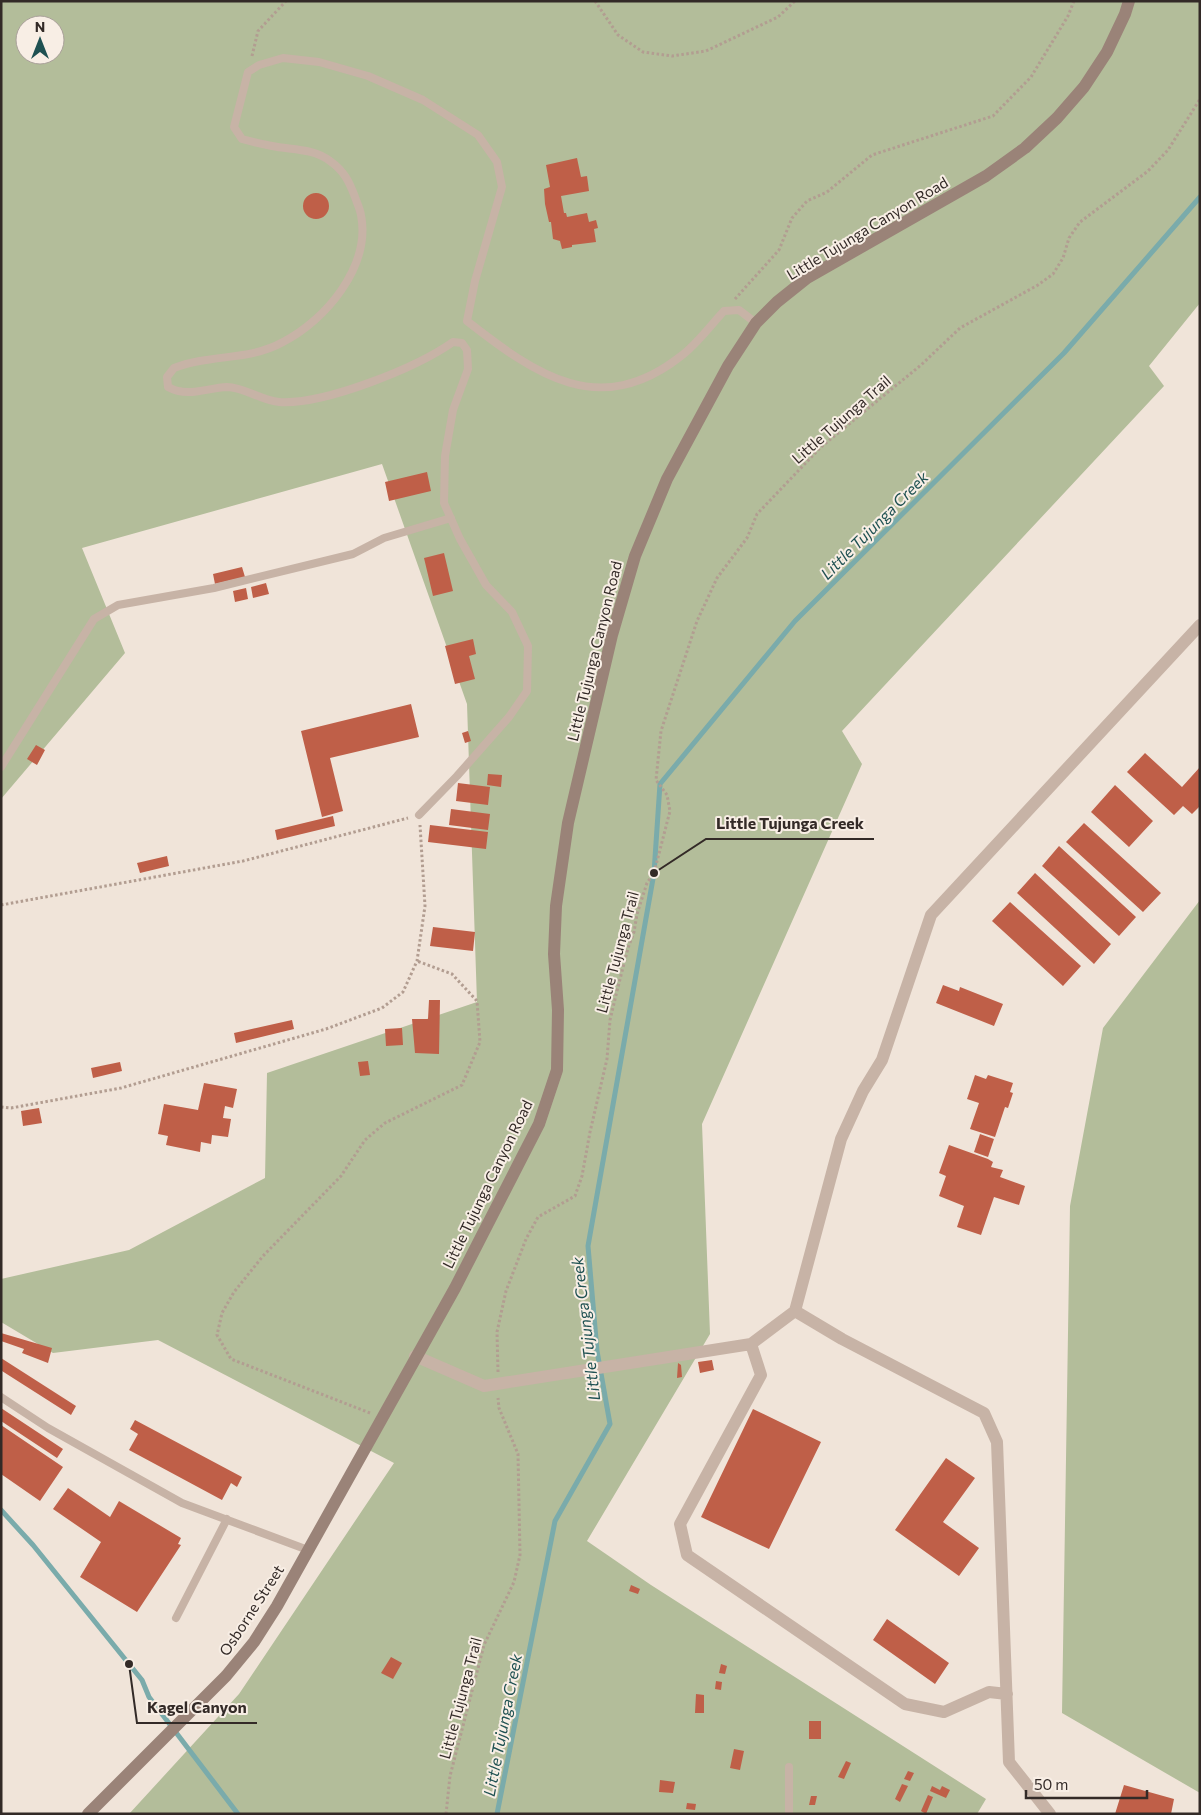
<svg xmlns="http://www.w3.org/2000/svg" width="1201" height="1815" font-family="Commissioner,sans-serif">
	<style>
		.green { fill: #b3bd9a; fill-rule: evenodd }
		.lines { fill: none; stroke-linecap: round; stroke-linejoin: round }
		.stream { stroke: #7aabab; stroke-width: 5 }
		.building { fill: #bf5f48 }
		.path { stroke: #b29d91; stroke-width: 3; stroke-dasharray: 2.5 2.5; stroke-linecap: butt }
		.lane { stroke: #c7b3a6; stroke-width: 8 }
		.street { stroke: #c7b3a6; stroke-width: 12 }
		.secondary { stroke: #9a8378; stroke-width: 12 }
		.labels { text-anchor: middle; dominant-baseline: central; stroke-width: 4; stroke-linejoin: round; paint-order: stroke }
		.street-label { font-size: 15px; fill: #332a27; stroke: #f8eee5 }
		.water-label { font-size: 16px; font-style: italic; fill: #1f5152; stroke: #f8eee5 }
		.leader { fill: none; stroke: #332a27; stroke-width: 2 }
		.callout-dot { fill: #332a27; stroke: #f8eee5; stroke-width: 2 }
		.callout-label { font-size: 16px; text-anchor: middle; font-weight: bold; fill: #332a27; stroke: #f8eee5; stroke-width: 4; stroke-linejoin: round; paint-order: stroke }
	</style>
	<rect width="100%" height="100%" fill="#f0e4d9"/>
	<!-- green -->
	<path class="green" d="M1,1h1199v302l-51,63 15,20 -322,345 20,33 -160,360 8,210 -123,207 64,44 335,214 -9,15h-848l110,-120 155,-231 -236,-123 -105,13 -52,-31v-43l128,-29 136,-72 2,-105 210,-71 -10,-298 -85,-240 -300,84 43,105 -124,146zM25,25h30v30h-30z
		M1200,900v893l-138,-80 8,-507 33,-178z"/>
	<g class="lines">
		<!-- stream -->
		<path class="stream" d="M1,1510l32,35 96,119 13,16 7,17 89,117
			M497,1814l58,-293 55,-97 -13,-73 -9,-105 66,-373 6,-89 135,-163 269,-268 136,-156"/>
	</g>
	<!-- building -->
	<path class="building" d="M577,158l4,19 6,-1 2,15 -28,5 3,17h2l1,4 20,-4 2,9 7,-2 2,8 -4,1 2,13 -24,3v2l-10,2 -2,-8 -7,-2 -2,-17h-2l-4,-18 -1,-15 6,-2 -4,-22z
		M303 206a13 13 0 1 1 26 0a13 13 0 1 1-26 0Z
		M427,472l4,19 -42,10 -4,-19z
		M444,553l9,38 -20,5 -9,-38z
		M242,567l3,10 -30,7 -2,-10z
		M266,583l3,11 -16,4 -2,-11z
		M246,588l2,11 -13,3 -2,-11z
		M473,639l3,15 -7,2 6,23 -20,5 -10,-38z
		M411,704l8,33 -89,21 13,53 -21,6 -21,-86z
		M468,731l3,10 -6,2 -3,-10z
		M36,745l9,5 -8,15 -10,-6z
		M1145,753l37,34 18,-20v39l-8,8 -9,-8 -9,9 -47,-43z
		M488,774l14,1 -1,12 -14,-2z
		M458,783l32,4 -2,18 -32,-4z
		M1115,785l38,36 -24,26 -38,-35z
		M451,809l39,5 -2,16 -39,-5z
		M333,816l2,10 -58,14 -2,-10z
		M1084,823l77,70 -18,19 -77,-70z
		M430,825l58,7 -2,17 -58,-7z
		M1059,846l77,71 -17,19 -77,-70z
		M167,856l2,10 -29,7 -3,-10z
		M1035,873l76,71 -17,20 -77,-71z
		M1010,902l71,64 -18,20 -71,-65z
		M433,927l42,5 -2,19 -43,-5z
		M943,985l16,6 1,-4 43,17 -9,22 -58,-23z
		M429,1000h11l-1,54 -24,-1 -3,-34h16z
		M292,1020l2,9 -58,14 -2,-10z
		M402,1028l1,17 -17,1 -1,-17z
		M368,1061l2,14 -10,1 -2,-14z
		M120,1062l2,9 -29,7 -2,-10z
		M975,1075l11,4 2,-4 25,8 -3,9 3,1 -5,15 -3,-1 -10,30 -25,-8 9,-26 -12,-4z
		M204,1083l33,6 -4,19 -8,-2 -2,12 8,1 -3,18 -16,-2 -1,9 -10,-2 -1,10 -34,-7 2,-9 -10,-2 6,-30 34,6z
		M39,1108l3,15 -19,3 -2,-15z
		M980,1134l14,5 -6,18 -14,-5z
		M949,1145l39,14 5,3 -2,5 12,3 -3,7 25,9 -6,19 -25,-8 -13,38 -24,-8 7,-21 -25,-10 7,-20 -7,-3z
		M1,1333l51,15 -4,15 -26,-10 2,-4 -23,-8z
		M1,1358l75,48 -5,9 -69,-44 -1,2z
		M712,1360l2,10 -14,3 -2,-11z
		M678,1363l3,2 1,12 -5,1z
		M1,1408l62,41 -6,9 -56,-37z
		M753,1409l68,33 -52,107 -68,-32z
		M135,1420l107,57 -5,10 -6,-4 -9,17 -93,-50 9,-16 -8,-5z
		M1,1425l62,42 -23,34 -39,-27z
		M946,1458l29,20 -32,44 36,26 -20,28 -64,-46z
		M68,1488l42,29 9,-16 62,37 -3,6 3,1 -44,67 -57,-35 21,-35 -48,-33z
		M631,1585l9,4 -2,5 -9,-3z
		M887,1619l62,44 -14,21 -62,-44z
		M391,1657l11,6 -9,16 -12,-6z
		M721,1664l6,2 -2,8 -6,-1z
		M716,1681l6,1 -1,8 -6,-1z
		M696,1694l8,1v18h-9z
		M809,1721h12v18h-12z
		M734,1749l10,2 -4,19 -10,-2z
		M846,1761l5,2 -7,16 -6,-2z
		M908,1771l6,2 -4,8 -6,-2z
		M660,1780l15,2 -2,11 -14,-1z
		M902,1784l6,2 -8,16 -5,-3z
		M1124,1785l50,14 -3,15h-56z
		M932,1786l8,4 2,-4 8,4 -4,8 -16,-7z
		M928,1795l5,2 -7,17 -5,-3z
		M811,1796h6l-2,9h-6z
		M687,1803l9,1 -1,6 -9,-1z"/>
	<g class="lines">
		<!-- path -->
		<path class="path" d="M595,1l23,34 25,17 29,4 34,-5 72,-34 17,-16
			M252,56l6,-25 28,-30
			M735,299l44,-49 13,-32 15,-17 20,-9 45,-37 121,-39 38,-39 37,-61 6,-15
			M1,905l242,-44 165,-43
			M1,1107l10,1 110,-20 205,-59 56,-21 21,-16 14,-31 8,-55 -5,-81
			M498,1372l-1,-40 9,-41 20,-52 12,-22 37,-21 7,-20 8,-44 17,-73 3,-39 7,-29 11,-43 6,-16 3,-18 10,-31 7,-10 16,-62 -3,-16 -11,-15 5,-49 36,-110 20,-43 30,-40 10,-24 64,-67 100,-82 39,-37 78,-43 15,-11 10,-16 6,-20 11,-16 68,-51 20,-21 32,-51
			M370,1413l-139,-54 -14,-24 5,-22 12,-21 29,-36 78,-80 24,-36 20,-17 77,-38 18,-43 -3,-41 -25,-27 -35,-13
			M446,1814l4,-38 34,-131 30,-63 6,-27 -2,-101 -19,-46 -1,-10"/>
		<!-- lane -->
		<path class="lane" d="M1,767l93,-148 24,-14 96,-17 139,-34 31,-16 67,-20
			M419,815l38,-39 52,-59 18,-26 1,-45 -16,-34 -26,-27 -26,-46 -16,-36 1,-47 8,-46 15,-41 -1,-19 -5,-7 -9,-1c-37,26 -129,63 -174,60 -17,-1 -35,-15 -52,-15 -21,1 -39,11 -59,0l-1,-10 7,-9c36,-14 75,-7 109,-26 43,-22 88,-76 78,-127 -1,-6 -4,-12 -6,-18 -6,-16 -11,-26 -25,-36 -17,-13 -39,-11 -58,-15 -10,-2 -20,-4 -30,-7l-8,-12 14,-55 11,-7 24,-7 36,4 49,14 55,24 55,35 19,27 5,25 -27,94 -8,40c69,54 133,99 214,35 16,-12 29,-30 43,-45l15,-1 17,13
			M1,1397l47,31 134,75 126,47
			M176,1618l51,-99
			M789,1767v47"/>
		<!-- street -->
		<path class="street" d="M795,1311l47,28 142,74 13,29 12,320 41,52
			M751,1344l10,31 -81,149 7,31 218,149 39,8 45,-20 18,2
			M415,1356l69,30 267,-42 44,-33 46,-172 22,-48 19,-31 49,-145 269,-290"/>
		<!-- secondary -->
		<path class="secondary" d="M88,1814l138,-138 28,-34 23,-36 178,-318 84,-164 18,-54 1,-60 -4,-56 2,-48 12,-83 44,-188 23,-79 32,-77 61,-113 28,-43 21,-21 30,-24 179,-102 39,-28 32,-30 27,-31 23,-35 18,-38 4,-13"/>
	</g>
	<g class="labels">
		<!-- street labels -->
		<g class="street-label">
			<text transform="translate(867 228) rotate(-31)">Little Tujunga Canyon Road</text>
			<text transform="translate(841 419) rotate(-41)">Little Tujunga Trail</text>
			<text transform="translate(594 651) rotate(-76)">Little Tujunga Canyon Road</text>
			<text transform="translate(617 952) rotate(-75)">Little Tujunga Trail</text>
			<text transform="translate(487 1184) rotate(-64)">Little Tujunga Canyon Road</text>
			<text transform="translate(251 1610) rotate(-57)">Osborne Street</text>
			<text transform="translate(460 1698) rotate(-75)">Little Tujunga Trail</text>
		</g>
		<!-- water labels -->
		<g class="water-label">
			<text transform="translate(874 525) rotate(-45)">Little Tujunga Creek</text>
			<text transform="translate(585 1329) rotate(-97)">Little Tujunga Creek</text>
			<text transform="translate(502 1725) rotate(-79)">Little Tujunga Creek</text>
		</g>
	</g>
	<!-- callouts -->
	<path class="leader" d="M654 873L706 839H874M129 1664L137 1723H257"/>
	<g class="callout-dot">
		<circle cx="654" cy="873" r="5"/>
		<circle cx="129" cy="1664" r="5"/>
	</g>
	<g class="callout-label">
		<text x="790" y="829">Little Tujunga Creek</text>
		<text x="197" y="1713">Kagel Canyon</text>
	</g>
	<!-- border -->
	<rect width="1201" height="1815" fill="none" stroke="#332a27" stroke-width="5"/>
	<!-- north arrow -->
	<g transform="translate(40 40)"><circle r="24" fill="#f8eee5" stroke="#a9a099"/>
	<path d="M0-4L9 19L0 12L-9 19Z" fill="#1f5152"/>
	<text y="-8" font-size="14" font-weight="bold" text-anchor="middle" fill="#332a27">N</text>
	</g>
	<!-- scale -->
	<path d="M1026 1790v8h121v-8" fill="none" stroke="#332a27" stroke-width="2.5"/>
	<text x="1034" y="1790" font-size="15" fill="#332a27" stroke="#f8eee5" stroke-width="4" paint-order="stroke">50 m</text>
</svg>
